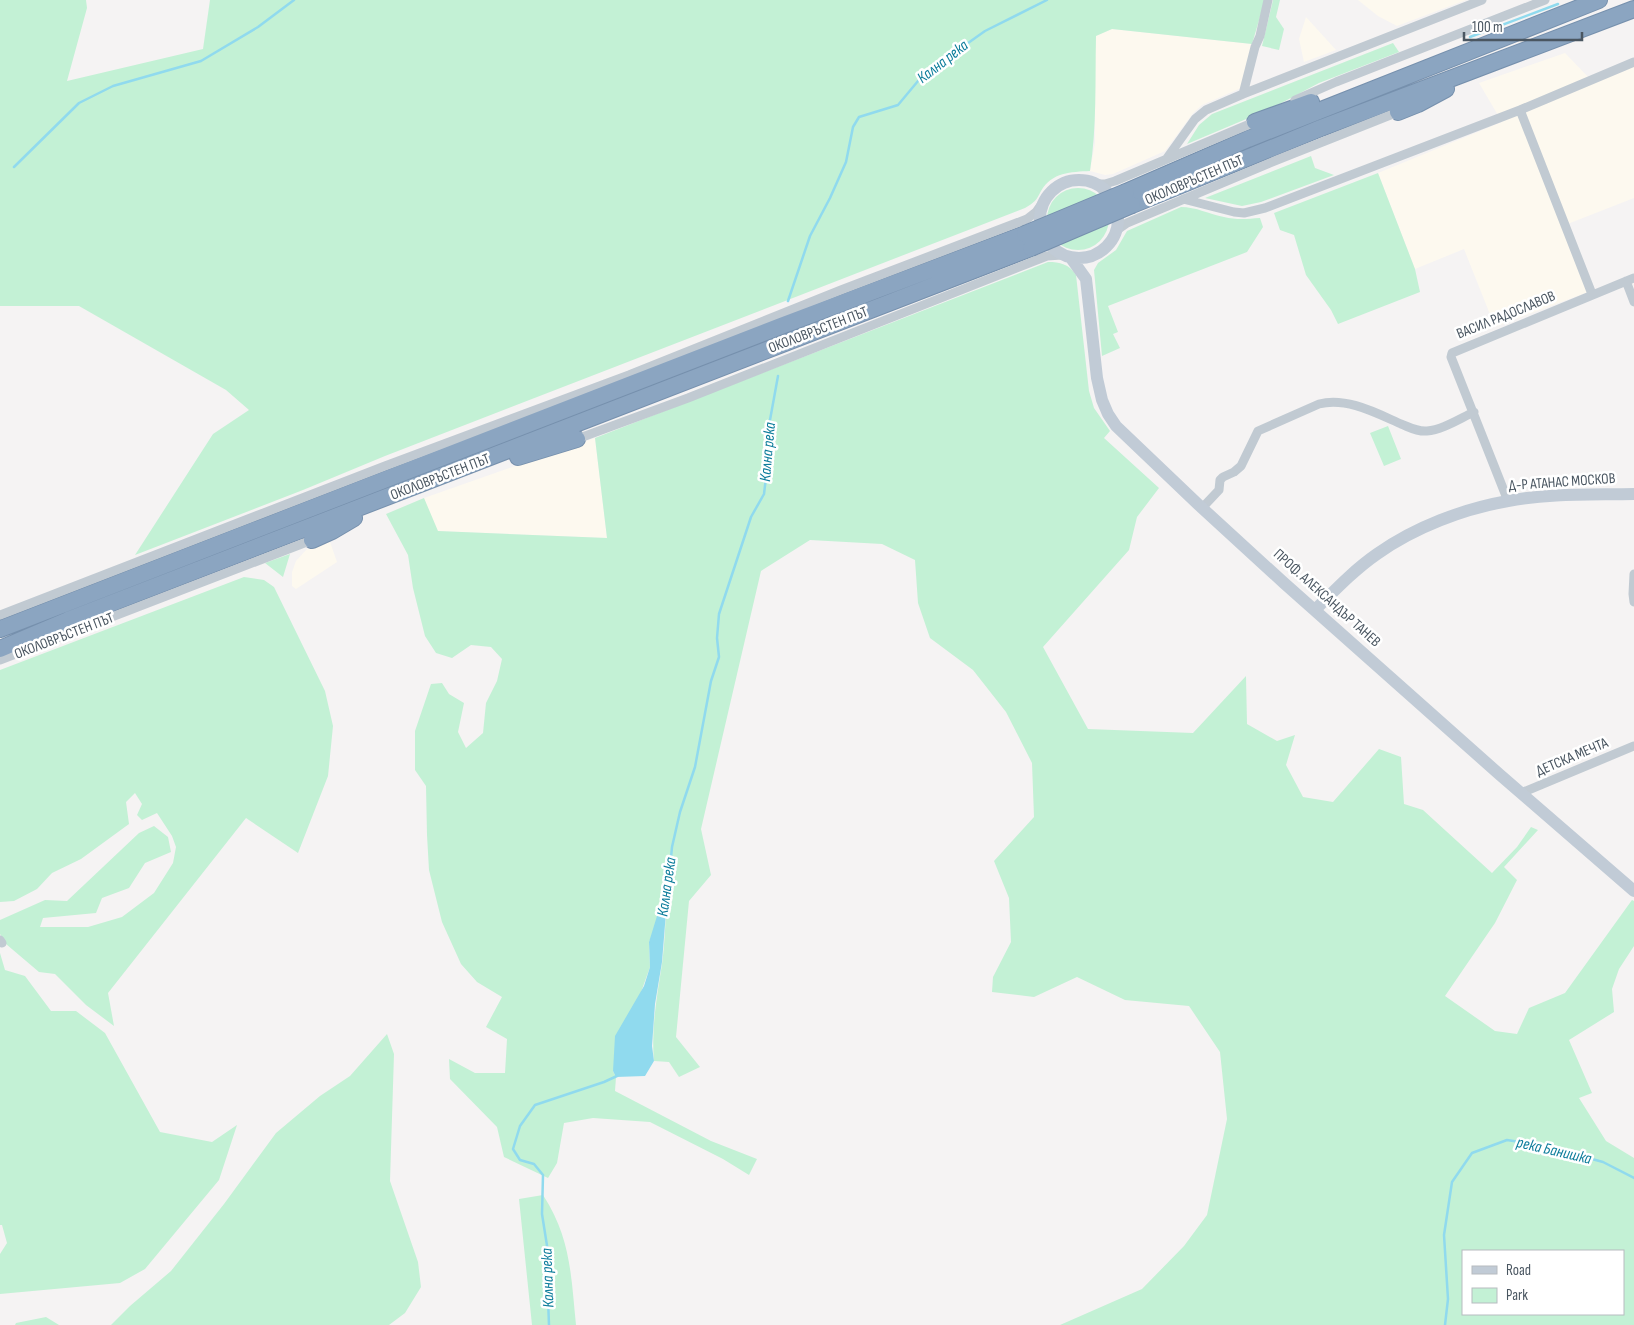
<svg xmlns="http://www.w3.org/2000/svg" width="1634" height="1325" font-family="'Sofia Sans Condensed',sans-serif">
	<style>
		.commercial { fill: #fdf9ef }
		.green { fill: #c3f1d5; fill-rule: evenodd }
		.water { fill: #90daee }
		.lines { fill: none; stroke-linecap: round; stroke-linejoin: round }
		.stream { stroke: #90daee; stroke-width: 2.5 }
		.highway-casing { stroke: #7690ad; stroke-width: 18 }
		.street { stroke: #c1cad2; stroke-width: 9 }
		.secondary { stroke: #c1cbd6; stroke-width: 12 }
		.highway { stroke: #8ba5c1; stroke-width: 16 }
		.highway-bridge-casing { stroke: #7690ad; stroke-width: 18; stroke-linecap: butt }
		.highway-bridge { stroke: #8ba5c1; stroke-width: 16 }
		.labels { text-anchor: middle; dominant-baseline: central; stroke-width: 5; stroke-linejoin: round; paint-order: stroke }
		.street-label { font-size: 15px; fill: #4a5661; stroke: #fff }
		.water-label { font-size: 16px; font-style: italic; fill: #0c7c9b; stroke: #fff }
	</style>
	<rect width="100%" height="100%" fill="#f5f3f3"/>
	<!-- commercial -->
	<path class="commercial" d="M1358,0h108l-69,26 -19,-10z
		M1306,17l30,33 -32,12 -5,-23z
		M1112,29l140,15 -11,44 -39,17 -9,8 -28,38 -52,23 -8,1 -15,-4 5,-28v-107z
		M1565,53l26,27 43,-18v136l-69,27 23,67 -93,35 -31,-78 -49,20 -37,-96 124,-51 -23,-39z
		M595,438l12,100 -170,-7 -13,-33z
		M329,539l8,23 -41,27 -4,-3v-14l4,-11 10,-11z"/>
	<!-- green -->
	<path class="green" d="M0,0h86l1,8 -20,73 136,-32 7,-49h1055l-13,44 -140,-15 -16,7c-1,45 1,91 -6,135 -19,1 -38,1 -49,20 -5,10 -6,11 -16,17l-640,248 -82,34 -168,65 78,-121 36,-24 -23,-20 -147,-84h-79z
		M1273,0h7l-4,17 8,12 -5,21 -17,-4z
		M1393,43l6,9 -80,31 -49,26 -83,35 12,-19 13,-11z
		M1311,156l4,12 19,7 -73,27 -19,4 -37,-8z
		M1378,173l37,96 5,23 -82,32 -7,-14 -25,-35 -12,-40 -14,-5 -6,-17z
		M1047 219a31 31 0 1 1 62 0a31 31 0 1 1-62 0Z
		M1181,207c15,0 28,7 43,10 12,3 23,2 36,1l3,9 -16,25 -139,54 10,26 -5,2 7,14 -18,8 -8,-86 4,-7 18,-13 11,-19z
		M1048,262c12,0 21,2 28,13l13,116 5,17 16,23 -6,7 55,50 -22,29 -8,33 -86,97 45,82 105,4 53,-57 1,48 30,17 18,-6 -9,30 17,32 30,5 46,-53 22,8 3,47 19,6 69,63 25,-26 14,-20 7,3 -34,37 13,13 -22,43 -50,73 50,35 22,3 12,-26 36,-15 67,-93 2,1v45l-15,23 -7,20 2,23 -45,28 23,53 -13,5 27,43 28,17v167h-574l82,-36 42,-43 23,-31 20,-96 -7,-67 -31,-46 -64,-6 -48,-23 -43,20 -42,-5 1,-15 18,-35 -2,-44 -15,-37 40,-44 -2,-54 -26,-51 -33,-42 -43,-32 -12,-35 -3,-43 -33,-16 -72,-4 -49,31 -60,258 10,46 -22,26 -13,136 24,30 -21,10 -10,-15 -15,-1c-3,-33 3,-65 8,-97 3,-21 3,-42 5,-62l-18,40 1,25 -37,104 3,6 -1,14 96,50 46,18 -8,16 -26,-16 -73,-37 -57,-4 -29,5 -7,40 -9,15 -44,-21 -7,-30 -47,-48 -1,-20 26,14h30l2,-34 -21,-12 16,-30 -25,-15 -16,-18 -19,-42 -13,-52 -2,-35 -1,-49 -11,-16v-39l16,-47 11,-1 7,11 15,9 -6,29 8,16 17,-15 3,-30 11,-22 5,-22 -11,-12 -20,-2 -19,13 -16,-5 -11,-17 -12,-48 -5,-33 -22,-41 38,-16 14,33 169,7 -12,-100zM1463,1251h160v63h-160z
		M1388,426l13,33 -17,7 -14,-33z
		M290,554l-7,23 -18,-14z
		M244,577l20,3 10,7 51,104 8,35 -5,50 -30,77 -52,-35 -138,175 6,33 -28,-21 -31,-31 -16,-2 -33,-28 -6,-10v-14l45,-20 22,1 72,-68 15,-7 14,11 3,15 -26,11 -16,25 -27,10 -6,15 -53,5 -3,9h48l34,-10 32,-24 19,-30 3,-16 -4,-11 -15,-23 -15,7 -5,-5 5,-11 -7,-11 -9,9 3,22 -48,35 -29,14 -15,16 -23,12 -14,1v-232z
		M0,953l5,17 20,6 26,35h25l29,22 55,99 52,10 25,-17 -18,55 -74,89 -25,14 -120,11v-40l7,-11 -5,-18h-2z
		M387,1034l7,20 -4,127 28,81 3,25 -16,26 -16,12h-278l19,-19 41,-35 53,-67 52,-71 44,-37 30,-20z
		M543,1195c28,43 28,81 33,130h-44l-13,-126z
		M46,1317l13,8h-44l1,-2z"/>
	<!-- water -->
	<path class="water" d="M667,900l-5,62 -7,42 -3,42 2,15 -9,15 -29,1 -3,-6 2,-35 29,-50 6,-19 -1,-25 8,-26z"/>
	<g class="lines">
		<!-- stream -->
		<path class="stream" d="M1470,37l88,-33
			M14,167l65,-64 34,-17 88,-25 57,-34 36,-27
			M788,301l22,-65 20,-38 16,-36 7,-35 6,-10 39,-12 25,-30 62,-44 62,-31
			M667,901l5,-54 8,-35 15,-45 16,-86 8,-24 -2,-19 2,-24 32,-97 13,-23 4,-33 -2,-19 12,-66
			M549,1325l-1,-27 3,-27 -9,-57 1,-39 -9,-11 -14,-4 -7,-11 7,-23 15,-21 69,-23 13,-6
			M1445,1325l3,-26 -4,-64 8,-53 20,-29 35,-13 37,6 59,16 31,16"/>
		<!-- highway casing -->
		<g class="highway-casing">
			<path id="highway" d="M1398,112l20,-8 28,-15
				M1255,122l56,-20
				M1126,192l122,-53 351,-139
				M1132,205l189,-77 313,-119
				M518,457l59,-18
				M312,540l20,-9 22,-13
				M0,629l781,-303 244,-92
				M0,649l68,-29 963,-372"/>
		</g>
		<!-- street -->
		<path class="street" d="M1243,94l12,-47 5,-11 8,-36
			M1295,100l41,-18 209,-82
			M1520,110l72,184
			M1167,158l28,-39 11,-9 37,-16 239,-94
			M1098,184h7l10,-3 142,-60
			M1183,199l51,13 10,1 21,-5 255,-98 114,-48
			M1117,230l10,-7 150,-63 121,-48
			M1626,281l8,21
			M577,439l111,-41 359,-142 15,-1
			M1508,501l-57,-144 1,-4 182,-75
			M1202,508l17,-18 1,-10 3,-3 11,-5 7,-6 17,-35 61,-27c28,-7 57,9 82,20 8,3 16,8 26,7 15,-1 32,-12 47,-19
			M1634,574l-1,20 1,8
			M0,615l385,-149 244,-91 212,-85 186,-71 9,-7 7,-10
			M0,660l312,-120
			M1521,793l113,-47
			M0,940l2,3"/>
		<!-- secondary -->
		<path class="secondary" d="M1040 219a39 39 0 1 1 78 0a39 39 0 1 1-78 0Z
			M1071,258l15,21 11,99 5,22 6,14 8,12 86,82 82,75 215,191 135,117
			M1315,610c20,-20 39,-40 62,-56 38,-27 86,-45 131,-53 41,-8 85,-6 126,-7"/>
		<!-- highway -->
		<use href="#highway" class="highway"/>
		<!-- highway-bridge casing -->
		<g class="highway-bridge-casing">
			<path id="highway-bridge" d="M1025,234l101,-42
				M1031,248l101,-43"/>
		</g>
		<!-- highway-bridge -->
		<use href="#highway-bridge" class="highway-bridge"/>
	</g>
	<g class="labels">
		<!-- street labels -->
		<g class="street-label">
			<text transform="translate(1194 180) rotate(-23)">ОКОЛОВРЪСТЕН ПЪТ</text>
			<text transform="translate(1506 315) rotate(-22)">ВАСИЛ РАДОСЛАВОВ</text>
			<text transform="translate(818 330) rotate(-21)">ОКОЛОВРЪСТЕН ПЪТ</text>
			<text transform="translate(440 477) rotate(-21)">ОКОЛОВРЪСТЕН ПЪТ</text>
			<text transform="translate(1562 482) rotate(-4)">Д-Р АТАНАС МОСКОВ</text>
			<text transform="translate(1327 598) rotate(42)">ПРОФ. АЛЕКСАНДЪР ТАНЕВ</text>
			<text transform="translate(64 636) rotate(-21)">ОКОЛОВРЪСТЕН ПЪТ</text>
			<text transform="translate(1572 757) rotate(-23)">ДЕТСКА МЕЧТА</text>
		</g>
		<!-- water labels -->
		<g class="water-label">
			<text transform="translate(943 62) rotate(-38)">Кална река</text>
			<text transform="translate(768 452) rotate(-85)">Кална река</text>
			<text transform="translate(667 887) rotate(-82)">Кална река</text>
			<text transform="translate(1554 1151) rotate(13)">река Банишка</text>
			<text transform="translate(548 1278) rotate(-92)">Кална река</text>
		</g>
	</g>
	<!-- legend -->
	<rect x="1462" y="1250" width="162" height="65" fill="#ffffff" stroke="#b7bbc0"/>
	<rect x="1472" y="1266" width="25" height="8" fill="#c1cbd6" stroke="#b7bbc0"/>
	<text x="1506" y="1275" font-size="15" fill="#4a5661">Road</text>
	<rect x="1472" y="1288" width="25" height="15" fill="#c3f1d5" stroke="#b7bbc0"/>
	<text x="1506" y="1300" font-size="15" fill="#4a5661">Park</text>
	<!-- scale -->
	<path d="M1464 32v8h118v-8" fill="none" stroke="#4a5661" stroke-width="2.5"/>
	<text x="1472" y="32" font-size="15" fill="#4a5661" stroke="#ffffff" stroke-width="4" paint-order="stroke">100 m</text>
</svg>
